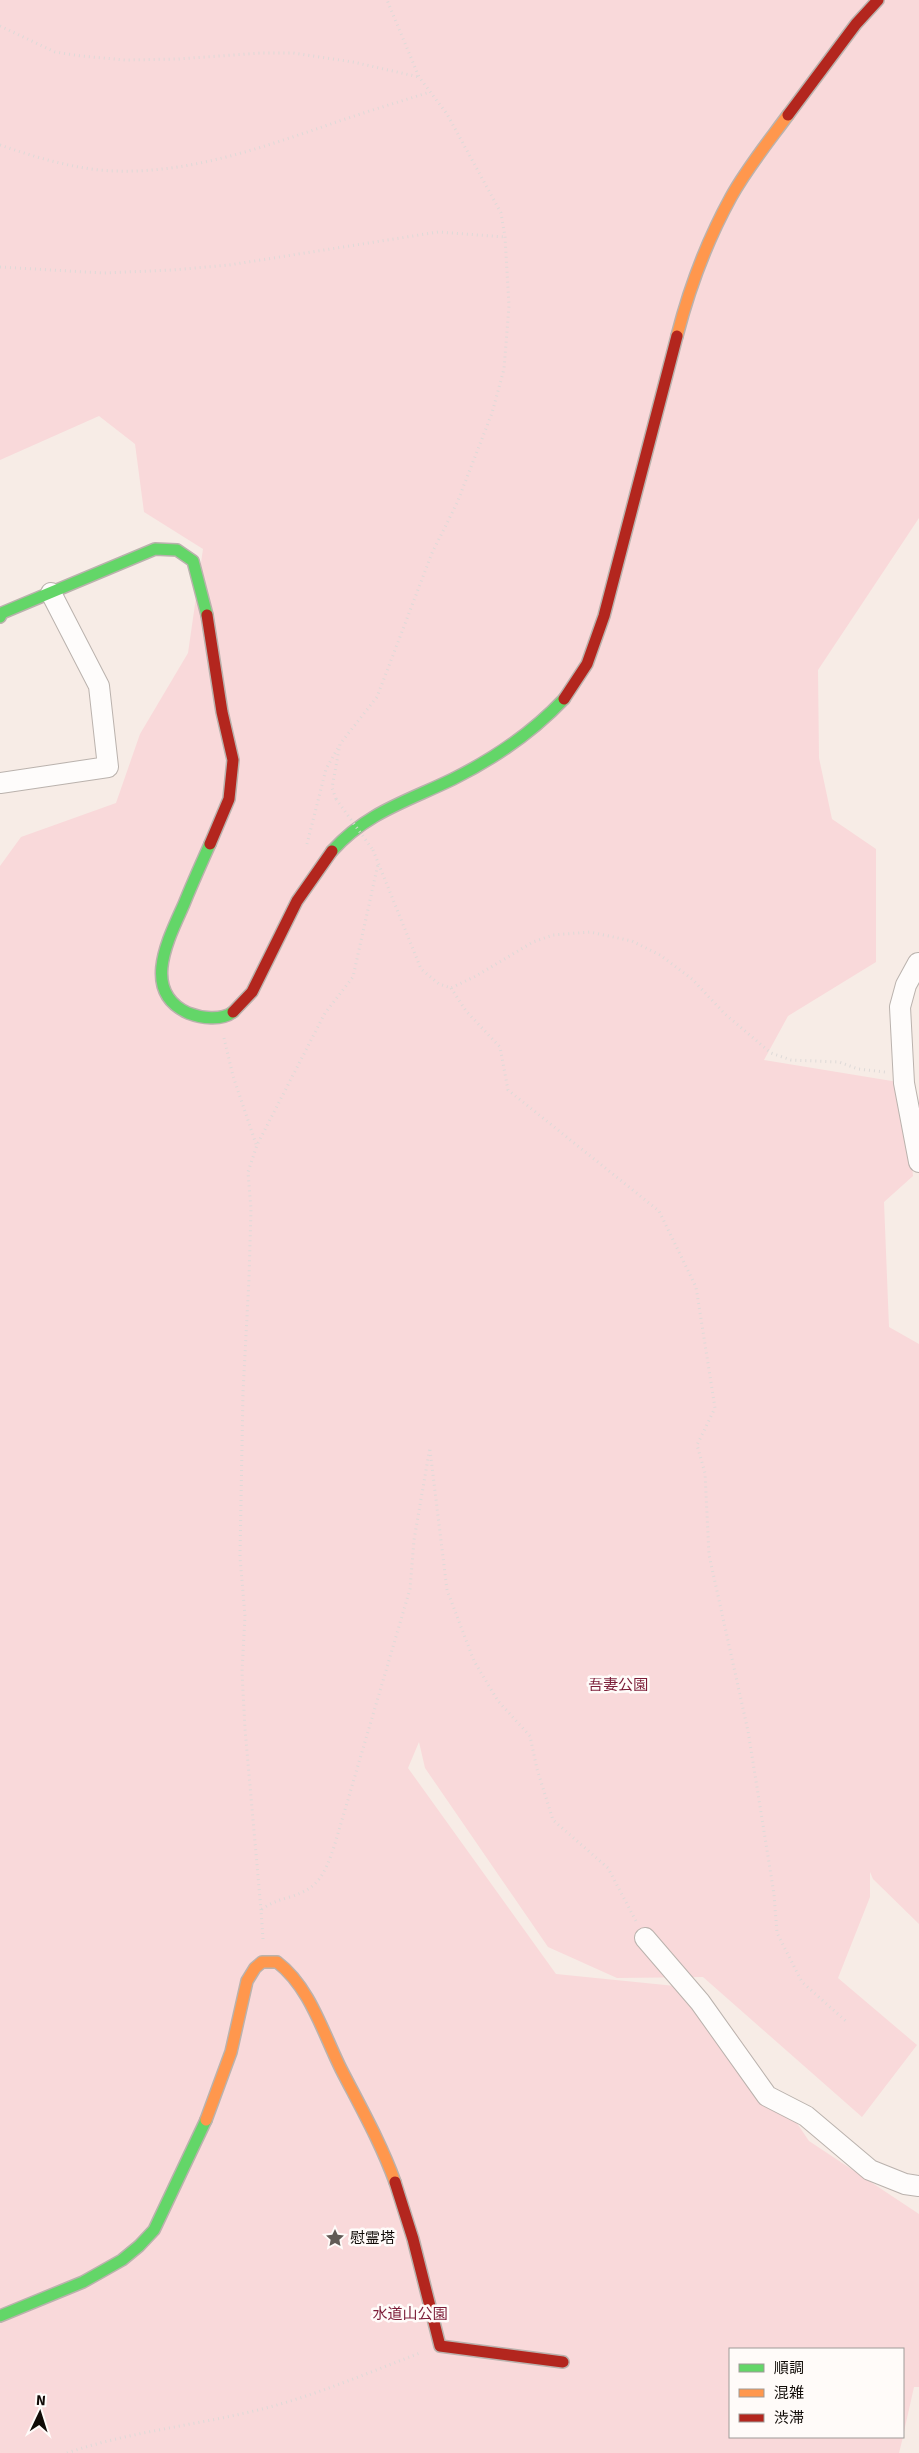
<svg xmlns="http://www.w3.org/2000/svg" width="919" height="2453" font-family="Signika,'Noto Sans JP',sans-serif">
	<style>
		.green { fill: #f9d9da }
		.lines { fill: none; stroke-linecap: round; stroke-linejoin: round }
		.street-casing { stroke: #bab2ad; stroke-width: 22 }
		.fast-casing { stroke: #bab2ad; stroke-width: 14 }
		.slow-casing { stroke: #bab2ad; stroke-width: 14 }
		.jam-casing { stroke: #bab2ad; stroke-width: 14 }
		.path { stroke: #dedad8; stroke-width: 3; stroke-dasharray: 1 4; stroke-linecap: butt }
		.street { stroke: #fefcfb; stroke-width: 20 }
		.fast { stroke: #63d668; stroke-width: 11 }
		.slow { stroke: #ff974d; stroke-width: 11 }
		.jam { stroke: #b3261e; stroke-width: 11 }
		.path-bridge { stroke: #dedad8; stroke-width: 3; stroke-dasharray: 1 4; stroke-linecap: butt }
		.labels { text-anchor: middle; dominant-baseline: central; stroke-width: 5; stroke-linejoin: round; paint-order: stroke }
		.park-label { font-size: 15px; fill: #7b1c37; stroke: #fffbf9 }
		.poi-label { font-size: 15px; fill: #100b07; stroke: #fffbf9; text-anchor: start }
	</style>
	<rect width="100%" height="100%" fill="#f7ece6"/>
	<!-- green -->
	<path class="green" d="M0,0h919v518l-101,152 1,88 13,61 44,30v113l-88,54 -24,44 140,23 9,93 -29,26 5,125 30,17v580l-46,-45 -3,-7v25l-32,81 79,67 -55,72 -159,-140 -86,1 -69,-31 -123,-179 -6,-26 -11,26 148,206 139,14 40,44 74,109 110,73v173h-5l-11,49v-87h-173v88h173l-4,16h-899v-1587l21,-29 95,-34 24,-69 48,-81 15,-104 -59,-37 -9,-68 -36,-28 -99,44z"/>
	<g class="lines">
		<!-- street casing -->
		<g class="street-casing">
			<path id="street" d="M0,783l108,-16 -9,-81 -48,-93
				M918,963l-12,22 -6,22 4,76 15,79
				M645,1938l55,64 67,94 39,20 64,54 35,14 14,2"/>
		</g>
		<!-- fast casing -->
		<g class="fast-casing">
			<path id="fast" d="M0,617l2,-4 153,-64 22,1 16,11 14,54
				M210,844c-9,20 -18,40 -26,60 -15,34 -44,87 4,109 13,5 33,8 45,-1
				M332,851c35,-39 76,-50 121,-72 42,-21 79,-46 111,-80
				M0,2316l83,-34 39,-22 17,-14 15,-16 52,-110"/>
		</g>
		<!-- slow casing -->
		<g class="slow-casing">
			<path id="slow" d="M677,336c12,-47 31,-97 54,-139 16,-29 38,-56 57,-82
				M206,2120l25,-68 16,-71 8,-13 7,-6h15c33,25 46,71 64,107 19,37 40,74 54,113"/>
		</g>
		<!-- jam casing -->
		<g class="jam-casing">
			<path id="jam" d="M788,115l68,-91 22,-24
				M207,615l15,97 11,48 -4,39 -19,45
				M564,699l23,-35 17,-48 73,-280
				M233,1012l19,-20 45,-91 35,-50
				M395,2182l18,57 27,107 123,16"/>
		</g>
		<!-- path -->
		<path class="path" d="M0,26l55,26 26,4 44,4 53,-1 83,-6h32l60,9 66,15
			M0,145c32,11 64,21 99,25 78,7 153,-19 226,-44 34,-12 70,-23 105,-34
			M0,267l103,6 70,-3 56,-5 209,-33 67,5
			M336,799l-4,-11 8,-44 37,-47 55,-144 25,-50 35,-90 12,-44 5,-63 -4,-69 -4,-24 -54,-99 -28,-37 -32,-77
			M307,844l19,-75 13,-23
			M373,850l48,119 18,15 12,4 25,-12 57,-34 20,-7 37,-3 42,9 28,14 32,24 33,35 46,39 20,7 48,2 19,7 27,3
			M451,988l15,23 34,36 8,43 151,121 37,76 19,121 -18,37 8,28 4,82 39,176 26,163 3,39 25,49 46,41
			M224,1038l9,38 23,68
			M430,1450l17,140 27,71 24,40 32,35 7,33 16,51 55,48 29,55
			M261,1910l-16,-181 -3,-57 3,-56 -5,-59 3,-165 6,-113 2,-70 -3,-37 9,-27 68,-132 28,-36 25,-113
			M263,1939l-2,-29c9,-7 18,-10 29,-13 29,-9 34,-22 44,-50l76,-258 4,-49 16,-93
			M67,2453c64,-22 133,-28 199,-45 53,-14 104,-36 154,-55"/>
		<!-- street -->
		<use href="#street" class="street"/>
		<!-- fast -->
		<use href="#fast" class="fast"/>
		<!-- slow -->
		<use href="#slow" class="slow"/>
		<!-- jam -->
		<use href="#jam" class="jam"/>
		<!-- path-bridge -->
		<path class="path-bridge" d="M336,799l37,51"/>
	</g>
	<!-- icons -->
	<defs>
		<g id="sight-bare" transform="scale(1.5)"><path d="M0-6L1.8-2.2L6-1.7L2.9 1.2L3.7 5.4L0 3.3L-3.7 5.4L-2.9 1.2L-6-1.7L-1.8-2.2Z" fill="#615a55" stroke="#fffbf9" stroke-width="2.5" paint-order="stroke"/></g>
	</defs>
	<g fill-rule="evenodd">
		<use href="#sight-bare" x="335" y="2238"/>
	</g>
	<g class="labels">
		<!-- park labels -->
		<g class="park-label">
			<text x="618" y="1685">吾妻公園</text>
			<text x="410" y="2314">水道山公園</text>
		</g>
		<!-- poi labels -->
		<g class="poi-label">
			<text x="350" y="2238">慰霊塔</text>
		</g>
	</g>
	<!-- legend -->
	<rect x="729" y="2348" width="175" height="90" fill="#fffbf9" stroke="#9f9b98"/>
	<rect x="739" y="2364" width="25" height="8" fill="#63d668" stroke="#9f9b98"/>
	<text x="774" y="2373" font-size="15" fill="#100b07">順調</text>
	<rect x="739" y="2389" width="25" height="8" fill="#ff974d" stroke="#9f9b98"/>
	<text x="774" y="2398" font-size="15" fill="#100b07">混雑</text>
	<rect x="739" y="2414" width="25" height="8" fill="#b3261e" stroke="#9f9b98"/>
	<text x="774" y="2423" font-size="15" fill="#100b07">渋滞</text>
	<!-- north arrow -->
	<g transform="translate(40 2413) rotate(4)" stroke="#fffbf9" stroke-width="4" paint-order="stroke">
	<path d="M0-4L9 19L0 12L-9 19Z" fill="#100b07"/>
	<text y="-8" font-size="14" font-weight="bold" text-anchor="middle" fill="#100b07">N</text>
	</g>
</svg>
